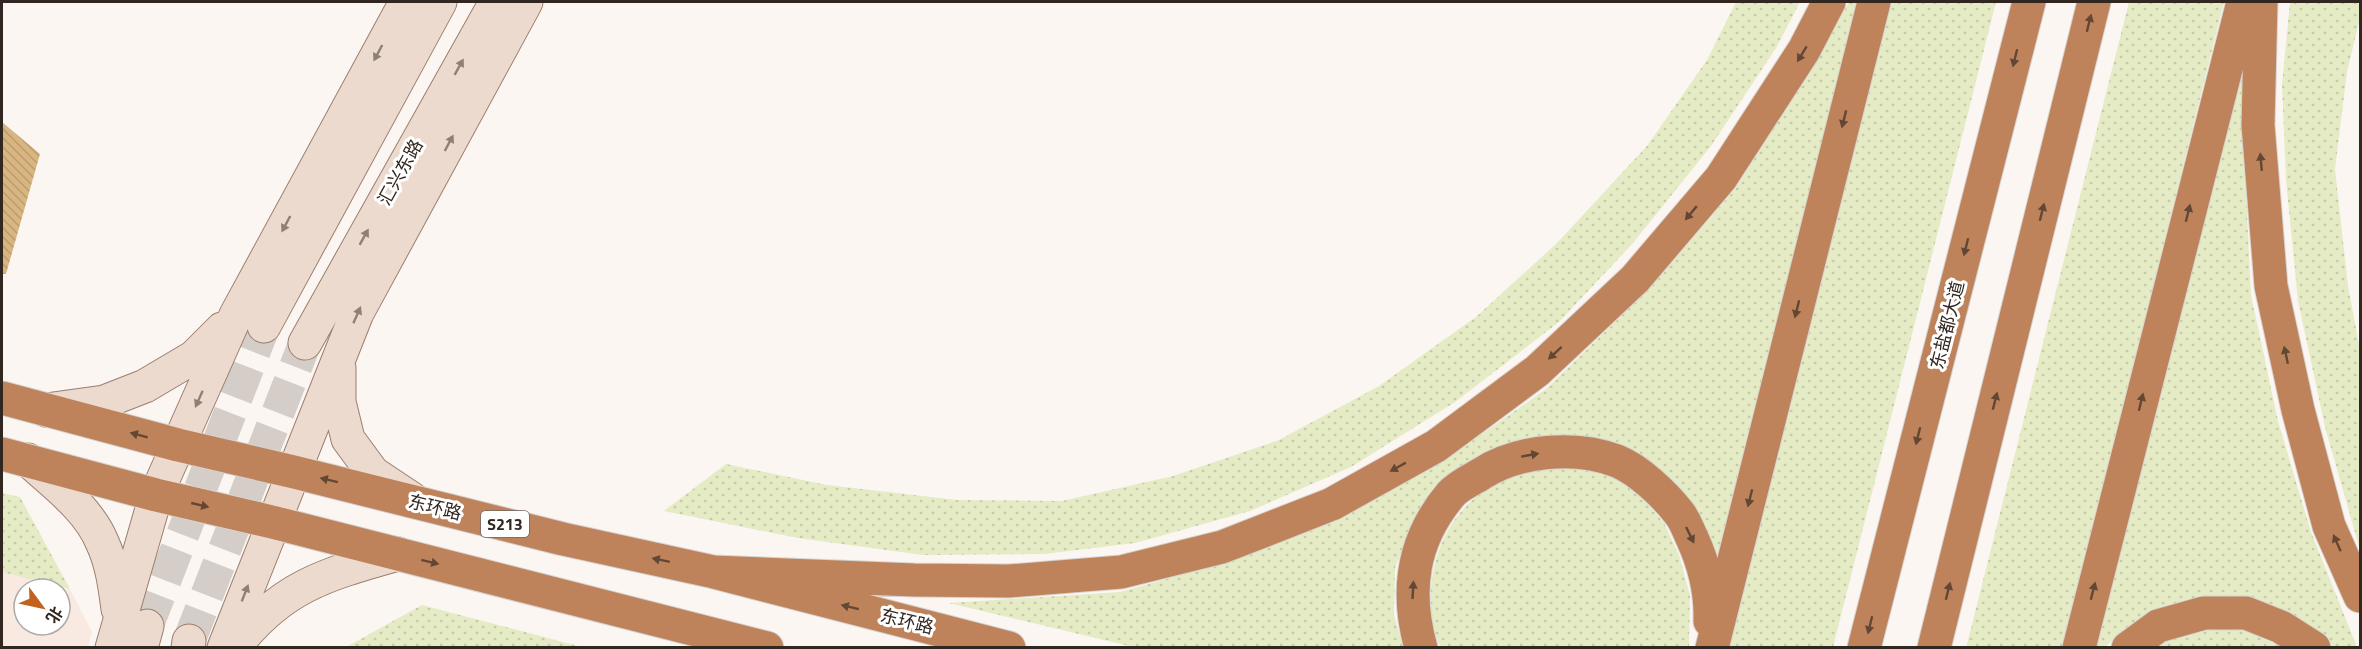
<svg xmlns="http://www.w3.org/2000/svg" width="2362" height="649" font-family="'Titillium Web','Noto Sans SC',sans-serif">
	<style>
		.built { fill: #f9eae1; fill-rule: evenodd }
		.grass { fill: url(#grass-dots) }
		.building { fill: url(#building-back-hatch) }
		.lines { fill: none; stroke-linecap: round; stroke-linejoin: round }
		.secondary-tunnel { stroke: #d4cdc8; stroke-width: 33; stroke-dasharray: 33 16; stroke-linecap: butt }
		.secondary-casing { stroke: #9a7e6e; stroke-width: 35 }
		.highway-casing { stroke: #d6d4d2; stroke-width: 35 }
		.secondary { stroke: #ecdace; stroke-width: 33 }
		.highway { stroke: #bf835c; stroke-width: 33 }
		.oneway { fill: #634735 }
		.oneway2 { fill: #8f8077 }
		.labels { text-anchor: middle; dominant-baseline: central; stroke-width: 6; stroke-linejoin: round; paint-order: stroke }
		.shield { fill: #fff; stroke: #706863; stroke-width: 1.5 }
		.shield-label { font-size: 16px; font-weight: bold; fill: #322720 }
		.street-label { font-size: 18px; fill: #322720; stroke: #fff }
	</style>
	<defs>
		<pattern id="grass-dots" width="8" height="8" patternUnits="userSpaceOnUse" patternTransform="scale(1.5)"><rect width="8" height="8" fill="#e5ebc5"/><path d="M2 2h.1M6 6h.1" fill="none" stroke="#c5caa9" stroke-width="1.8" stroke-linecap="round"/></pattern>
		<pattern id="building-back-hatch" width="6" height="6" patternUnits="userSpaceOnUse" patternTransform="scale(1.5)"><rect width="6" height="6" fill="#d9b681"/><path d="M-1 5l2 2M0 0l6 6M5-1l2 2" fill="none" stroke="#bb9c6f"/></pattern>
	</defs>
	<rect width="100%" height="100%" fill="#fcf6f2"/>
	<!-- built -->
	<path class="built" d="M2,572l68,17 22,43 -4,15 -86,1zM24,589h36v36h-36z"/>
	<!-- grass -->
	<path class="grass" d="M1736,2h64l-24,46 -65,98 -78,97 -74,79 -104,80 -104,65 -101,44 -115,32 -91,11 -121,1 -125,-17 -134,-27 62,-47 101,21 130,15 105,1 111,-25 106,-36 100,-54 97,-69 81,-74 90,-97 60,-86z
		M1849,2h12l-142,565 -21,-58 -39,-39 -83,-31 -48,-1 -42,13 -42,28 -31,42 -18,47 -1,47 9,32h-270l-184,-44 171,-11 107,-30 110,-41 105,-59 104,-73 103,-100 86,-100 83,-131z
		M1890,2h106l-163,645 -104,1z
		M2129,2h95l-161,645 -97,1z
		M2290,2h70v16l-13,54 -12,97 13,117 12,64v200l-35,-123 -27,-126 -12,-121 -4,-95z
		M2242,55l1,75 8,165 27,126 33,111 46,115h-25l-7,-7 -38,-28 -169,23 -13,12 -12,1z
		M1532,469h37l38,4 33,22 24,28 15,32 11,40 -1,52 -248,1c-17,-32 -12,-82 5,-114 10,-20 28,-38 47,-51 10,-7 27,-10 39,-14z
		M2,493l18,4 50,92 -68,-17z
		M422,605l160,42h-236z
		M2200,629l44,1 40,18h-128l9,-7z"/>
	<!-- building -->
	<path class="building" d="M2,122l38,32 -34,120h-4z"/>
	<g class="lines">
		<!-- secondary-tunnel -->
		<path class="secondary-tunnel" d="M147,626l117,-300
			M189,641l116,-298"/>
		<!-- secondary casing -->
		<g class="secondary-casing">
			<path id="secondary" d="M264,326l176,-324
				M305,343l191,-341
				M339,368v34l9,37 25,34 39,26
				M46,410l58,-8 41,-16 49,-29 28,-28
				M28,460c26,24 60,48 74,82 10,21 13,44 16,67
				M112,648l44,-153 80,-180 170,-313
				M141,648l6,-22
				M188,648l1,-7
				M224,648l133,-335 169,-311
				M234,648c47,-62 93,-74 164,-94"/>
		</g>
		<!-- highway casing -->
		<g class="highway-casing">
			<path id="highway" d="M2261,2l-3,123 13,161 27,124 31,116 31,70
				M2,398l176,47 116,27 269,67 151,33 295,76
				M2,454l154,41 116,27 495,126
				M714,572l200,8 95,1 112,-9 101,-25 110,-43 104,-58 101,-75 98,-92 86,-101 83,-128 25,-48
				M1421,648c-16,-57 -9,-108 30,-154 7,-8 20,-14 30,-20 37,-24 94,-29 136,-13 22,9 48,34 62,52 6,7 9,17 13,25 12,26 19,54 18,83
				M1712,648l162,-646
				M1864,648l165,-646
				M1934,648l160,-646
				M2079,648l164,-646
				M2128,648l30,-22 46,-13h42l35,14 33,21"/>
		</g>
		<!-- secondary -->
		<use href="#secondary" class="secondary"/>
		<!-- highway -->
		<use href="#highway" class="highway"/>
	</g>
	<!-- one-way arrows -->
	<defs><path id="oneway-solid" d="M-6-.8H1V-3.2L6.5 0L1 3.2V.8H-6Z" transform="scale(1.5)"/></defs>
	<g class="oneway">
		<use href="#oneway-solid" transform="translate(2089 23) rotate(-76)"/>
		<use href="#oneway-solid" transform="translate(1802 54) rotate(121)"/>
		<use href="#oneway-solid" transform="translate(2015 58) rotate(104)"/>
		<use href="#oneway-solid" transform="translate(1844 119) rotate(104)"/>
		<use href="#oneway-solid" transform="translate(2261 162) rotate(-95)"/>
		<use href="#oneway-solid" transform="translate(2042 212) rotate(-76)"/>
		<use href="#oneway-solid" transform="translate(1691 213) rotate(130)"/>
		<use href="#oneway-solid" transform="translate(2188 213) rotate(-76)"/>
		<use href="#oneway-solid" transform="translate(1966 247) rotate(104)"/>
		<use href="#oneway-solid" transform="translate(1797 309) rotate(104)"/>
		<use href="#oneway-solid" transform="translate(1555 353) rotate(137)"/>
		<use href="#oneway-solid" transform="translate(2286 355) rotate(-102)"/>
		<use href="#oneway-solid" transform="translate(1995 401) rotate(-76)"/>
		<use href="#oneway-solid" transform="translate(2141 402) rotate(-76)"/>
		<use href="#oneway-solid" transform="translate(139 435) rotate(-165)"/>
		<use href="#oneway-solid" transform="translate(1918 436) rotate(104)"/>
		<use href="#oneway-solid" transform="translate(1530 455) rotate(-10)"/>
		<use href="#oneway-solid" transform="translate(1398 467) rotate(151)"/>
		<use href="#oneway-solid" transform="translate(329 480) rotate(-166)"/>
		<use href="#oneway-solid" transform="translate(1750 498) rotate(104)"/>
		<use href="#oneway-solid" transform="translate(200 505) rotate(13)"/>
		<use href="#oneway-solid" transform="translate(1690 535) rotate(64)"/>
		<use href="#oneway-solid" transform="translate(2337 543) rotate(-114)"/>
		<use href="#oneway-solid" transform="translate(661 560) rotate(-168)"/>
		<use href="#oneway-solid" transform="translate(430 562) rotate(14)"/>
		<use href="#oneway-solid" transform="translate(1413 590) rotate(-87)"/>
		<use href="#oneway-solid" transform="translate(1948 591) rotate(-76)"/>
		<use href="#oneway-solid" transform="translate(2093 591) rotate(-76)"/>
		<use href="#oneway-solid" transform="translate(850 607) rotate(-166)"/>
		<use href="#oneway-solid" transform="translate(1870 625) rotate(104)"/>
	</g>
	<g class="oneway2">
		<use href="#oneway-solid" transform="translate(378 53) rotate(118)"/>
		<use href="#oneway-solid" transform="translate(459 67) rotate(-61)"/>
		<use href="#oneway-solid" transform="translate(449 143) rotate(-62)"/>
		<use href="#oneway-solid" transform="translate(286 224) rotate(118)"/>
		<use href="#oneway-solid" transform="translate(364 237) rotate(-61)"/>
		<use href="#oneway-solid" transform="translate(357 315) rotate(-66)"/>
		<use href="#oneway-solid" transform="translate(199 399) rotate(114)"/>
		<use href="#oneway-solid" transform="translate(245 593) rotate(-69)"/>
	</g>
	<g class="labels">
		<!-- shield labels -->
		<rect class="shield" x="481" y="511" width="48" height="26" rx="4.5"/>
		<g class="shield-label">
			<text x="505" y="524">S213</text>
		</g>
		<!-- street labels -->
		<g class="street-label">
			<text transform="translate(400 172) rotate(-61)">汇兴东路</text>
			<text transform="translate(1947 325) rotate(-76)">东盐都大道</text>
			<text transform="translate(435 507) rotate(14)">东环路</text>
			<text transform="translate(907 621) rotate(14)">东环路</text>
		</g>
	</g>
	<!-- border -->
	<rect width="2362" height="649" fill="none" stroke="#322720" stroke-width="6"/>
	<!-- north arrow -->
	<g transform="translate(42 607) rotate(123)"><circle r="28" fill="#ffffff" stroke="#ada9a6" stroke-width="1.5"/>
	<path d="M0-4.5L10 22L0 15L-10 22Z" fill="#c2621e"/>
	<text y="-9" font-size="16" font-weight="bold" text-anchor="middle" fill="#322720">北</text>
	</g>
</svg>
